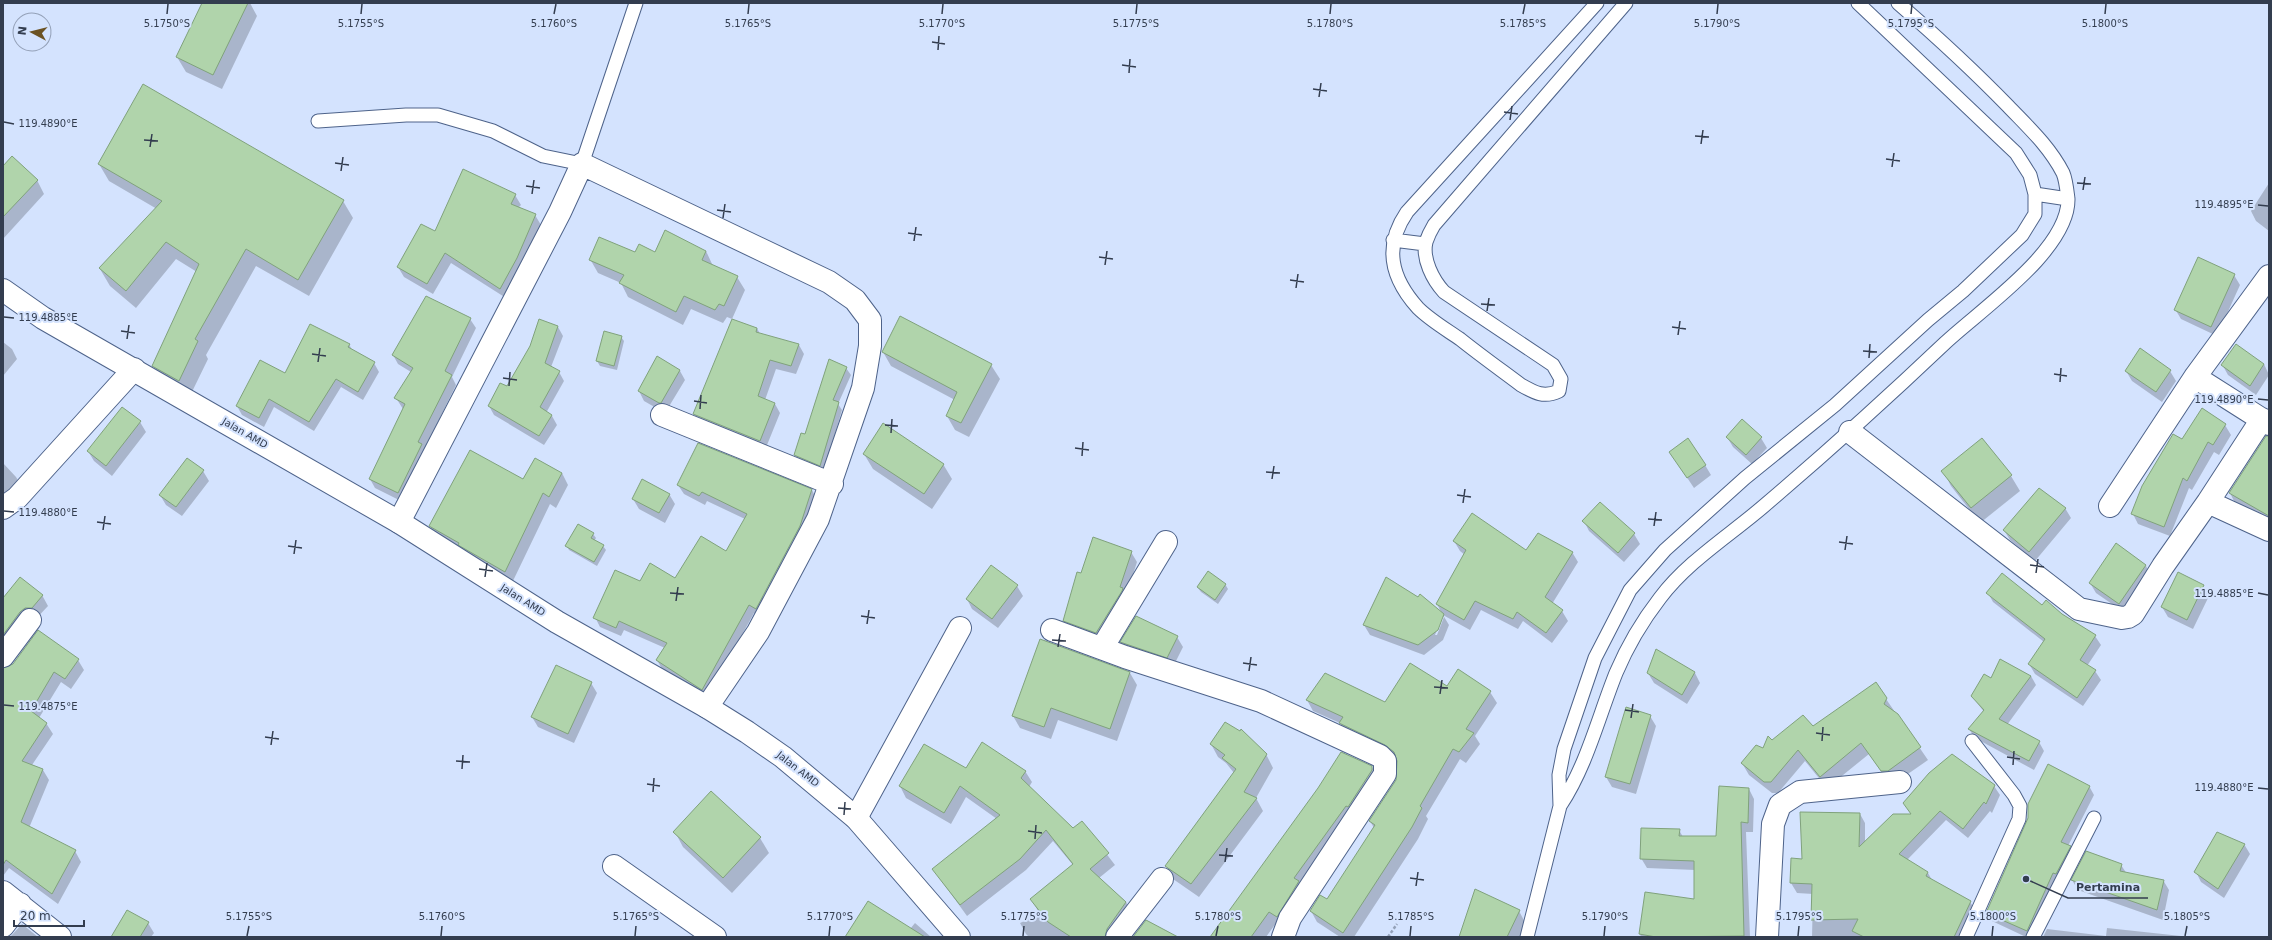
<svg xmlns="http://www.w3.org/2000/svg" width="2272" height="940" font-family="'DejaVu Sans',sans-serif">
	<style>
		.shadow { fill: #0003; fill-rule: evenodd }
		.building { fill: #b0d4ab; stroke: #80a27c }
		.lines { fill: none; stroke-linecap: round; stroke-linejoin: round }
		.service-casing { stroke: #4e638a; stroke-width: 15 }
		.minor-casing { stroke: #4e638a; stroke-width: 24 }
		.tertiary-casing { stroke: #4e638a; stroke-width: 24 }
		.path { stroke: #94a1b8; stroke-width: 2.5; stroke-dasharray: 3 2; stroke-linecap: butt }
		.service { stroke: #fff; stroke-width: 13 }
		.minor { stroke: #fff; stroke-width: 22 }
		.tertiary { stroke: #fff; stroke-width: 22 }
		.ticks { fill: none; stroke: #333d4f; stroke-width: 1.5 }
		.labels { text-anchor: middle; dominant-baseline: central; stroke-width: 4; stroke-linejoin: round; paint-order: stroke }
		.street-label { font-size: 10px; fill: #333d4f; stroke: #d4e3fe }
		.ticks-label { font-size: 10px; text-anchor: middle; fill: #333d4f; stroke: #d4e3fe; stroke-width: 4; stroke-linejoin: round; paint-order: stroke }
		.leader { fill: none; stroke: #333d4f; stroke-width: 1.5 }
		.callout-dot { fill: #333d4f; stroke: #d4e3fe; stroke-width: 1.5 }
		.callout-label { font-size: 11px; text-anchor: middle; font-weight: bold; fill: #333d4f; stroke: #d4e3fe; stroke-width: 4; stroke-linejoin: round; paint-order: stroke }
	</style>
	<rect width="100%" height="100%" fill="#d4e3fe"/>
	<!-- shadow -->
	<path class="shadow" d="M203,3h47l7,13 -35,73 -36,-17 -9,-15z
		M99,164l244,37 10,17 -44,78 -53,-30 -50,89 2,4 -19,39 -25,-14 -10,-18 43,-94 -21,-13 -40,49 -26,-22 -10,-17 57,-60 -48,-28z
		M3,167l34,13 7,14 -41,45z
		M2269,183v48l-13,-10 -5,-10z
		M515,195l6,10 -2,2 16,8 6,10 -35,73 -55,-35 -18,31 -29,-17 -6,-10 37,-34z
		M706,251l7,15 24,11 8,13 -13,29 -5,-2 -4,6 -32,-14 -8,16 -55,-28 -7,-14 -23,-10 -8,-14 46,-6z
		M2234,275l6,10 -23,51 -36,-17 -6,-10z
		M470,319l6,9 -24,49 4,8 -32,65 3,4 -24,48 -28,-14 -5,-9 33,-70 -7,-11 15,-26 -13,-8 -5,-9z
		M558,327l5,9 -12,31 8,5 5,9 -18,32 6,3 5,9 -13,20 -50,-30 -5,-9 19,-18z
		M757,328l3,6 39,11 5,9 -8,20 -20,-5 -11,31 10,4 5,9 -15,37 -66,-27 -5,-9z
		M621,337l3,4 -7,29 -17,-4 -3,-5z
		M3,342l9,7 5,10 -14,17z
		M349,344l3,6 22,13 5,9 -16,28 -22,-13 -27,44 -40,-24 -10,20 -22,-12 -5,-9 49,-32z
		M2140,350l30,21 6,10 -14,21 -30,-21 -6,-10z
		M883,352l108,13 9,14 -31,58 -14,-7 -8,-14 8,-16 -64,-34z
		M658,358l22,13 5,9 -20,33 -21,-12 -5,-10z
		M2264,364l5,11 -13,20 -28,-20 -5,-9z
		M846,368l5,7 -13,29 4,6 -18,62 -25,-10 -4,-7z
		M123,408l17,14 6,10 -34,44 -18,-15 -6,-10z
		M2225,425l6,10 -12,20 -5,-3 -22,38 -3,-2 -19,48 -32,-12 -5,-10 49,-73z
		M1727,437l34,1 6,10 -15,16 -19,-17z
		M2269,437v88l-32,-18 -7,-14z
		M1982,439l29,37 9,15 -40,32 -29,-37 -8,-15z
		M1670,452l35,13 6,10 -17,13z
		M864,454l79,10 9,15 -20,30 -59,-40z
		M3,463l13,14 6,10 -12,13 -7,-6z
		M203,471l6,10 -27,35 -16,-11 -6,-10z
		M562,473l6,12 -12,23 -6,-4 -38,79 -75,-45 -7,-12 94,-45z
		M678,485l134,5 5,10 -55,117 -8,-4 -47,85 -45,-29 -5,-9 8,-12 -41,-18 -3,6 -21,-9 -5,-10 45,-34 35,-4 51,-27 19,-33 -38,-18 -2,4 -21,-11z
		M669,494l6,10 -10,19 -26,-14 -6,-10z
		M2065,508l6,10 -36,43 -25,-21 -6,-10z
		M1584,521l50,13 6,10 -16,18 -35,-31z
		M593,534l3,4 -2,3 9,5 3,4 -9,16 -28,-16 -2,-4z
		M1454,541l72,10 46,1 6,10 -26,42 10,7 6,10 -16,22 -29,-22 -5,8 -37,-19 -11,20 -27,-15 6,10 -6,15 -19,15 -54,-20 -6,-10 78,-11 -5,-10 28,-49 -5,-4zM1442,617h2l-7,18h-2z
		M2116,545l30,21 5,10 -26,37 -29,-20 -6,-10z
		M1131,552l6,10 -11,34 -24,47 -32,-12 -6,-10 17,-46z
		M1225,584l3,5 -10,15 -17,-12 -3,-4z
		M1017,586l6,10 -25,32 -26,-19 -5,-10z
		M2203,586l6,10 -16,33 -25,-12 -6,-10z
		M1988,593l55,14 19,7 33,22 6,9 -14,21 8,5 6,9 -18,26 -48,-32 -6,-10 15,-22 -51,-40z
		M42,595l6,11 -45,48v-54z
		M1177,637l6,10 -10,20 -46,-15 -6,-10z
		M1657,650l38,23 5,10 -13,21 -33,-21 -6,-10z
		M78,660l6,10 -13,19 -10,-7 -22,36 7,5 7,11 -21,31 11,5 6,10 -20,48 46,23 6,11 -23,42 -49,-36 -6,8v-207z
		M1130,673l7,12 -20,56 -59,-21 -7,19 -31,-11 -7,-12z
		M2031,676l5,9 -29,40 32,17 5,9 -10,19 -59,-32 -6,-9 15,-17 -12,-16z
		M591,683l6,10 -23,50 -36,-16 -6,-10z
		M1447,687l43,5 7,11 -22,33 5,8 -14,19 -6,-4 -34,57 2,3 -10,20 -64,98h-14l-23,-15 -6,-11 16,-10 47,-73 -4,-7 27,-40 1,-20 -5,-5 -47,-22 -6,-11 -27,-12 -6,-11 79,3z
		M1886,699l42,61 -33,23h-6l-20,-29 -42,34 -22,-27 -27,32h-6l-23,-18 -7,-12 30,-21z
		M1650,716l6,10 -20,68 -24,-7 -6,-10z
		M1211,744l55,10 7,14 -17,30 7,13 -64,86 -26,-18 -7,-13 68,-93 -8,-10 -8,-6z
		M1372,767l7,13 -113,157h-38z
		M966,770l59,1 7,11 -3,5 44,43 9,-8 33,43 -16,13 27,24 6,12 -15,23h-88l-3,-3 -6,-11 20,-9 -9,-15 42,-34 -20,-24 -27,29 -59,46 -34,-47 64,-50 -31,-22 -15,27 -45,-26 -6,-12z
		M1994,786l6,9 -8,18 -2,-2 -22,27 -22,-18 -39,40 21,13 4,7 38,22 6,9 -13,26h-151l1,-43 -16,-1 -6,-10 1,-24 11,1 57,-46 5,9v20l47,-28z
		M2089,786l5,9 -26,51 7,9 -42,82h-7l-34,-16 -5,-9z
		M1749,789l5,10 -1,33h-7l4,105h-109l-1,-3 6,-41 49,8v-31l-48,-2 -6,-10 38,-28 4,7h34z
		M675,832l85,6 9,15 -37,40 -49,-46z
		M2244,844l6,10 -26,44 -23,-16 -5,-10z
		M2121,865l6,9 36,6 6,10 -6,30 -85,-30 -6,-10z
		M1519,911l8,15 -4,11h-63z
		M148,923l6,10 -3,4h-36z
		M915,923l16,14h-81l60,-8z
		M22,924l16,13h-28z
		M2107,928l74,8 1,1h-139l4,-8 59,7z"/>
	<!-- building -->
	<path class="building" d="M202,3h46l-35,72 -37,-18z
		M143,84l201,116 -46,80 -52,-31 -51,90 3,2 -19,40 -27,-15 47,-102 -33,-22 -40,49 -27,-23 63,-67 -64,-37z
		M12,156l26,24 -35,37v-51z
		M463,169l53,25 -5,10 25,10 -19,44 -17,31 -55,-36 -18,31 -30,-17 24,-43 14,7z
		M665,230l41,21 -4,9 36,16 -14,30 -5,-2 -4,6 -31,-14 -8,16 -57,-29 5,-8 -35,-15 10,-23 36,15 4,-8 16,8z
		M2198,257l37,17 -24,53 -37,-17z
		M426,296l45,22 -26,53 7,4 -34,67 4,2 -24,49 -29,-14 36,-75 -11,-6 19,-30 -21,-13z
		M900,316l92,48 -31,59 -15,-7 11,-24 -75,-40z
		M539,319l19,7 -13,37 15,8 -20,36 12,8 -13,21 -51,-30 12,-23 7,3 23,-40z
		M732,319l25,9 -1,4 43,12 -8,22 -21,-6 -12,36 17,7 -15,38 -67,-27z
		M310,324l40,20 -2,3 27,15 -17,30 -22,-13 -27,43 -40,-23 -10,19 -23,-12 24,-46 25,13z
		M604,331l18,5 -8,30 -18,-5z
		M2236,344l28,20 -14,22 -29,-21z
		M2140,348l31,22 -15,22 -31,-21z
		M657,356l23,14 -19,33h-2l-21,-12z
		M829,359l18,8 -14,33 6,2 -19,64 -26,-11 7,-22 4,1z
		M122,407l19,14 -35,45 -19,-15z
		M2202,408l24,16 -13,21 -5,-3 -21,39 -4,-3 -19,49 -33,-13 11,-28 31,-52 9,5z
		M1742,419l20,18 -16,18 -20,-18z
		M883,423l61,41 -20,30 -61,-40z
		M2266,436h3v80l-40,-23z
		M1688,438l18,27 -19,13 -18,-26z
		M1982,438l30,37 -41,33 -30,-37z
		M698,443l114,46 -12,37 -44,83 -7,-4 -47,85 -46,-30 11,-17 -48,-22 -3,7 -23,-10 22,-48 25,11 10,-18 25,15 26,-42 25,15 21,-37 -45,-22 -3,4 -22,-11z
		M470,450l53,29 12,-21 27,15 -13,24 -6,-4 -38,79 -47,-27 1,-2 -30,-17z
		M187,458l17,12 -28,37 -17,-12z
		M642,479l28,15 -11,19 -27,-14z
		M2039,488l27,20 -37,44 -26,-22z
		M1600,502l35,31 -17,20 -36,-32z
		M1472,513l54,37 12,-17 35,19 -28,45 18,13 -17,23 -29,-21 -4,7 -38,-18 -11,19 -28,-16 30,-54 -13,-9z
		M578,524l16,9 -3,5 13,7 -10,17 -29,-16z
		M1093,537l39,14 -12,36 3,1 -1,3 -26,42 -33,-12 14,-49 4,1z
		M2116,543l30,22 -27,39 -30,-21z
		M991,565l27,20 -26,34 -26,-20z
		M1208,571l18,13 -11,16 -18,-13z
		M2178,572l26,13 -17,35 -26,-13z
		M2002,573l40,32 4,-5 16,14 34,21 -16,25 16,10 -19,28 -49,-34 17,-25 -59,-46z
		M20,577l23,18 -11,13h-7l-5,4 -17,23v-37z
		M1386,577l32,20 2,-3 24,20 -6,16 -20,15 -55,-20z
		M1136,616l42,20 -11,22 -47,-16z
		M38,630l41,29 -14,20 -11,-7 -23,39 16,12 -25,38 21,8 -22,53 55,28 -24,44 -46,-34 -3,5v-197l10,-4z
		M1040,639l90,33 -20,57 -59,-21 -7,19 -32,-11z
		M1656,649l39,23 -13,23 -35,-22z
		M2000,659l31,17 -32,43 41,22 -11,20 -61,-32 16,-19 -13,-14 13,-22 7,4z
		M1410,663l37,23 11,-17 33,22 -25,38 8,4 -15,19 -6,-3 -33,57 2,2 -10,19 -69,106 -33,-22 10,-16 7,4 48,-74 -6,-4 27,-41 1,-19 -3,-9 -9,-7 -46,-22 4,-6 -37,-17 19,-27 60,29z
		M556,665l36,17 -24,52 -37,-17z
		M1876,682l11,16 -3,6 14,10 23,33 -33,24h-7l-20,-28 -41,34 -22,-27 -27,32h-7l-23,-19 15,-18 7,3 5,-12 4,4 31,-25 10,11z
		M1626,707l25,8 -21,69 -25,-7z
		M1225,722l15,9 1,-2 26,25 -23,38 13,6 -66,86 -26,-18 71,-97 -14,-11 3,-3 -15,-11z
		M982,742l44,29 -5,7 52,50 9,-7 27,32 -19,16 36,33 -19,27 -2,8h-34l-23,-15 -18,-23 43,-35 -27,-34 -26,29 -60,46 -28,-36 68,-54 -40,-29 -16,27 -45,-27 25,-42 42,24z
		M1341,752l31,14v4l-24,37 -2,-1 -52,72 5,3 -22,36 -8,-5 -18,25h-41l108,-149z
		M1952,754l43,31 -9,19 -2,-2 -21,27 -23,-18 -41,43 29,18 -2,4 45,25 -17,36h-90l-12,-6 6,-12 -47,1 1,-36 -22,-1 1,-25 11,1 -2,-47 60,1 -1,34 34,-33h18l-8,-11 26,-30z
		M2048,764l42,22 -29,56 10,4 -15,28 -3,-1 -26,58 -41,-18 42,-95v-14z
		M1719,786l30,2 -1,35 -7,-1 3,114 -88,1 -17,-3 6,-42 49,7v-38l-54,-2 1,-31 39,1 -1,7h37z
		M711,791l50,46 -38,41 -50,-46z
		M2217,832l28,12 -27,45 -24,-17z
		M2086,851l36,13 -2,7 44,9 -7,30 -86,-30z
		M1475,889l45,21 -13,27h-48z
		M868,901l57,36h-80z
		M127,910l22,12 -9,15h-29z
		M1146,920l32,17h-45z"/>
	<g class="lines">
		<!-- service casing -->
		<g class="service-casing">
			<path id="service" d="M1597,3l-190,209c-24,35 -16,66 11,96 12,12 29,22 42,31 20,16 41,31 61,46 14,8 23,13 38,6l2,-12 -8,-14 -109,-73c-11,-12 -22,-33 -18,-50 2,-6 5,-12 8,-17l192,-222
				M318,121l88,-6h32l55,16 50,25 39,8 54,-161
				M2035,194l33,5
				M1393,240l32,4
				M1560,806c27,-41 38,-88 56,-133 11,-26 27,-53 44,-75 28,-37 69,-62 105,-93 61,-52 121,-106 180,-162 35,-33 124,-93 123,-144 -1,-8 -2,-19 -5,-26 -14,-27 -35,-46 -55,-67 -35,-36 -72,-70 -110,-103
				M1527,937l33,-131 -1,-31 5,-26 31,-91 35,-68 35,-40 80,-72 90,-73 93,-85 35,-29 59,-56 13,-21v-20l-5,-19 -14,-22 -158,-150
				M1966,937l53,-118 1,-13 -6,-11 -42,-54
				M2033,937l61,-119"/>
		</g>
		<!-- minor casing -->
		<g class="minor-casing">
			<path id="minor" d="M2195,377l74,47
				M662,415l170,69
				M1850,432l229,177 43,9 6,-1 5,-3 30,-48 45,-64 61,28
				M2208,502l54,-83
				M2110,506l85,-129 74,-101
				M3,508l14,-10 117,-129
				M399,522l161,-310 22,-48 247,118 26,18 15,20v26l-7,42 -45,131 -60,113 -51,75
				M1052,630l73,27 136,44 119,55 5,5v13l-95,144 -7,19
				M1102,648l64,-106
				M3,656l27,-36
				M856,818l104,-190
				M614,866l101,71
				M3,892l57,45
				M3,926l17,-22
				M1117,937l45,-58
				M1767,937l6,-113 7,-19 20,-13 100,-10"/>
		</g>
		<!-- tertiary casing -->
		<g class="tertiary-casing">
			<path id="tertiary" d="M3,290l40,28 356,204 158,100 150,85 40,25 36,25 73,61 103,119"/>
		</g>
		<!-- path -->
		<path class="path" d="M1388,937l9,-13"/>
		<!-- service -->
		<use href="#service" class="service"/>
		<!-- minor -->
		<use href="#minor" class="minor"/>
		<!-- tertiary -->
		<use href="#tertiary" class="tertiary"/>
	</g>
	<!-- ticks -->
	<path class="ticks" d="M167,14l1,-10M361,14l1,-10M554,14l2,-10M748,14l1,-10M942,14l1,-10M1136,14l1,-10M1330,14l1,-10M1523,14l2,-10M1717,14l1,-10M1911,14l1,-10M2105,14l1,-10M932,42l13,2M938,50l1,-14M1122,65l14,2M1129,73l1,-14M1313,89l14,2M1319,97l2,-14M1504,112l14,2M1510,120l2,-14M4,122l10,2M1695,136l14,1M144,140l14,1M1701,144l2,-14M150,147l2,-13M1886,159l14,2M335,163l14,2M1892,167l2,-14M341,171l2,-14M2077,183l14,1M526,186l14,2M2083,190l2,-13M532,194l2,-14M2258,205l10,1M717,210l14,2M723,218l2,-14M908,233l14,2M914,241l2,-14M1099,257l14,2M1105,265l2,-14M1290,280l14,2M1296,288l2,-14M1481,304l14,1M1487,311l2,-13M4,317l10,1M1672,327l14,2M121,331l14,2M1678,335l2,-14M127,339l2,-14M1863,351l14,1M312,354l14,2M1869,358l1,-14M318,362l2,-14M2054,374l13,2M503,378l14,2M2060,382l1,-14M509,386l1,-14M2258,399l10,1M694,401l13,2M700,409l1,-14M885,425l13,1M891,433l1,-14M1075,448l14,2M1082,456l1,-14M1266,472l14,1M1272,479l2,-13M1457,495l14,2M1463,503l2,-14M4,511l10,1M1648,519l14,1M97,522l14,2M1654,526l2,-14M103,530l2,-14M1839,542l14,2M288,546l14,2M1845,550l2,-14M294,554l2,-14M2030,565l14,2M479,569l14,2M2036,573l2,-14M485,577l2,-14M670,593l14,1M2258,593l10,2M676,601l2,-14M861,616l14,2M867,624l2,-14M1052,640l14,1M1058,647l2,-13M1243,663l14,2M1249,671l2,-14M1434,687l14,1M1440,694l2,-14M4,705l10,1M1625,710l14,2M1631,718l2,-14M1816,733l14,2M265,737l14,2M1822,741l1,-14M271,745l2,-14M2007,757l13,2M456,761l14,1M2013,765l1,-14M462,769l1,-14M647,784l13,2M2258,788l10,1M653,792l1,-14M838,808l13,1M844,815l1,-13M1028,831l14,2M1035,839l1,-14M1219,855l14,1M1225,862l2,-14M1410,878l14,2M1416,886l2,-14M247,936l2,-10M441,936l1,-10M635,936l1,-10M829,936l1,-10M1023,936l1,-10M1216,936l2,-10M1410,936l1,-10M1604,936l1,-10M1798,936l1,-10M1992,936l1,-10M2185,936l2,-10"/>
	<g class="labels">
		<!-- street labels -->
		<g class="street-label">
			<text transform="translate(245 433) rotate(30)">Jalan AMD</text>
			<text transform="translate(523 600) rotate(32)">Jalan AMD</text>
			<text transform="translate(798 769) rotate(38)">Jalan AMD</text>
		</g>
	</g>
	<g class="ticks-label">
		<text x="167" y="27">5.1750°S</text>
		<text x="361" y="27">5.1755°S</text>
		<text x="554" y="27">5.1760°S</text>
		<text x="748" y="27">5.1765°S</text>
		<text x="942" y="27">5.1770°S</text>
		<text x="1136" y="27">5.1775°S</text>
		<text x="1330" y="27">5.1780°S</text>
		<text x="1523" y="27">5.1785°S</text>
		<text x="1717" y="27">5.1790°S</text>
		<text x="1911" y="27">5.1795°S</text>
		<text x="2105" y="27">5.1800°S</text>
		<text x="48" y="127">119.4890°E</text>
		<text x="2224" y="208">119.4895°E</text>
		<text x="48" y="321">119.4885°E</text>
		<text x="2224" y="403">119.4890°E</text>
		<text x="48" y="516">119.4880°E</text>
		<text x="2224" y="597">119.4885°E</text>
		<text x="48" y="710">119.4875°E</text>
		<text x="2224" y="791">119.4880°E</text>
		<text x="249" y="920">5.1755°S</text>
		<text x="442" y="920">5.1760°S</text>
		<text x="636" y="920">5.1765°S</text>
		<text x="830" y="920">5.1770°S</text>
		<text x="1024" y="920">5.1775°S</text>
		<text x="1218" y="920">5.1780°S</text>
		<text x="1411" y="920">5.1785°S</text>
		<text x="1605" y="920">5.1790°S</text>
		<text x="1799" y="920">5.1795°S</text>
		<text x="1993" y="920">5.1800°S</text>
		<text x="2187" y="920">5.1805°S</text>
	</g>
	<!-- callouts -->
	<path class="leader" d="M2026 879L2068 898H2148"/>
	<circle class="callout-dot" cx="2026" cy="879" r="4"/>
	<g class="callout-label">
		<text x="2108" y="891">Pertamina</text>
	</g>
	<!-- border -->
	<rect width="2272" height="940" fill="none" stroke="#333d4f" stroke-width="8"/>
	<!-- north arrow -->
	<g transform="translate(32 32) rotate(277)"><circle r="19" fill="#d4e3fe" stroke="#94a1b8"/>
	<path d="M0-3L7 15L0 10L-7 15Z" fill="#6b5223"/>
	<text y="-6" font-size="11" font-weight="bold" text-anchor="middle" fill="#333d4f">N</text>
	</g>
	<!-- scale -->
	<path d="M14 920v6h70v-6" fill="none" stroke="#333d4f" stroke-width="2"/>
	<text x="20" y="920" font-size="12" fill="#333d4f" stroke="#d4e3fe" stroke-width="3" paint-order="stroke">20 m</text>
</svg>
